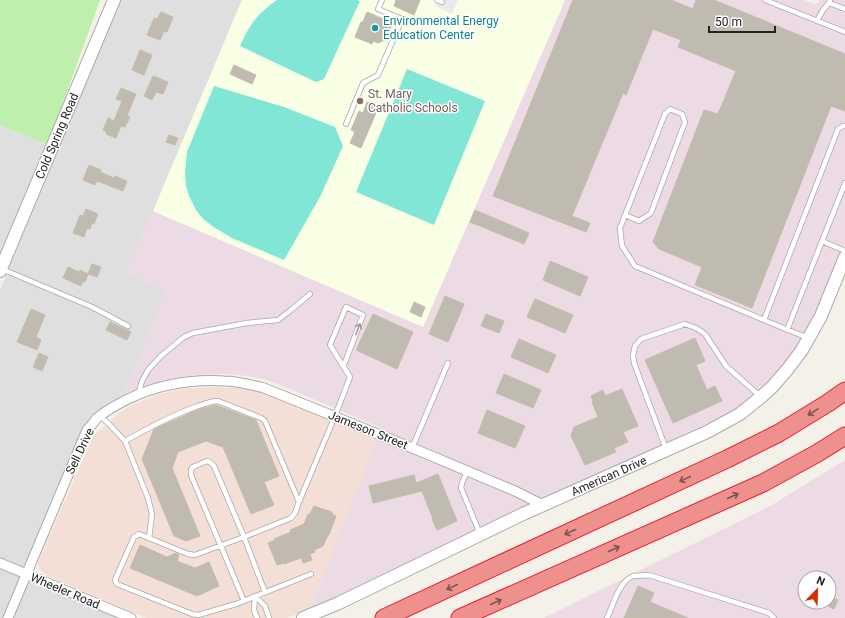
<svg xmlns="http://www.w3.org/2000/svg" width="845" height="618" font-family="Roboto,sans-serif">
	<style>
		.residential { fill: #e0dfdf }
		.commercial { fill: #f4dfd7 }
		.industrial { fill: #ecdae4; fill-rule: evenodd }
		.education { fill: #f9ffe5 }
		.grass { fill: #beefac }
		.pitch { fill: #82e6d6 }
		.parking { fill: #eaeaea }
		.building { fill: #c0bbb1; stroke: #c6bca9 }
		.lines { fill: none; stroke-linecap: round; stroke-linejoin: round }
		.service-casing { stroke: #a9a9a9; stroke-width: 6 }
		.minor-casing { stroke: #a9a9a9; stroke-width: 11 }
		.tertiary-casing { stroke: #a9a9a9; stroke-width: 14 }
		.motorway-casing { stroke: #e81e35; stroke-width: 19 }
		.service { stroke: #fff; stroke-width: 4.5 }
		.minor { stroke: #fff; stroke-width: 9 }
		.tertiary { stroke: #fff; stroke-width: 12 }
		.motorway { stroke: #ee908c; stroke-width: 17 }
		.oneway { stroke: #9c9c9c }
		.oneway2 { stroke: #7e5452 }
		.culture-dot { fill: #0f9aa8; stroke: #fff; stroke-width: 1.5 }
		.education-dot { fill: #8d6e63; stroke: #fff; stroke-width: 1.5 }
		.labels { text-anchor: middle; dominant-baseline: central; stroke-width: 3; stroke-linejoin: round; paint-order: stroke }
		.culture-label { font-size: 12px; fill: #0d838f; stroke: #fff; text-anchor: start }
		.education-label { font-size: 12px; fill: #785e54; stroke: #fff; text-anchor: start }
		.street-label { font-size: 12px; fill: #222; stroke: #fff }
	</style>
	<rect width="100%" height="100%" fill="#f3f1e8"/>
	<!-- residential -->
	<path class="residential" d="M121,0h121l-85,203 -31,69 41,18 -43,104 -14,8 -11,8 -10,10 -6,9 -9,19 -55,130 100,40h-119v-328z
		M0,125l48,20 -48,115z"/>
	<!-- commercial -->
	<path class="commercial" d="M211,387l24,1 27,4 15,5 100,42 -67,170 -23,9h-141l-99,-42 -8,-8 -1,-4 1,-4 54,-123 6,-6 20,-18 13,-8 25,-10 25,-6z"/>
	<!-- industrial -->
	<path class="industrial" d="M565,0h239l12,5 3,-5h26v243l-24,61 -23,42 -16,23 -28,27 -10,8 -27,15 -225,104 -182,86 71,-181 -98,-42 -19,-7 -16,-3 -23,-2 -31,1 -20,3 -23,6 -27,10 43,-104 -41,-18 27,-61 270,116z
		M845,460v158h-301l228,-113zM805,578h24v24h-24z"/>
	<!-- education -->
	<path class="education" d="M242,0h323l-142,327 -270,-116z"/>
	<!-- grass -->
	<path class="grass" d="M0,0h100l-52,145 -48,-20z"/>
	<!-- pitch -->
	<path class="pitch" d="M277,0h80l3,1 -36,78 -8,3 -76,-36c10,-22 17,-32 37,-46z
		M407,69l78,32 -51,124 -78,-33z
		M214,86l70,21 51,20 8,19 -22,49 -37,65 -52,-22 -17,-10 -12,-9 -7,-9 -7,-14 -3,-10 -1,-13 2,-21z"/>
	<!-- parking -->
	<path class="parking" d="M438,0h20l-6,14 -17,-8z"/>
	<!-- building -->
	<path class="building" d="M396,0h24l-6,15 -20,-9z
		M573,0h98l22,9 3,-9h18l131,54v57l-14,-5 -79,202 -57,-23 7,-18 -43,-18 -6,-7 51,-132 14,4 18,-43 -58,-24 3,-7 -28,-11 -27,66 -3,-2 -51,123 18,7 -4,9 -93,-36z
		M161,12l12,5 -6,15 -3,-1 -4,9 -13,-5 7,-17 3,1z
		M367,12l26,11 -8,17 -7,3 -5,-2 -1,3 -17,-7 6,-15h2z
		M140,50l12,5 -8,20 -12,-5z
		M234,65l22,10 -4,9 -22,-10z
		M153,76l15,6 -5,12 -7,-2 -4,8 -8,-4z
		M121,88l15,6 -9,22 3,1 -5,10 -4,-1 -5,12 -10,-4 1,-2 -4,-2 5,-12 6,3 8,-20 -6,-2z
		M367,102l12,4 -18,42 -11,-5 5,-11 -4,-2 8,-19 4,2z
		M169,135l9,3 -3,7 -9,-3z
		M89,165l12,5 -1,2 14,6 1,-2 12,5 -4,10 -26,-10 -2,4 -12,-5z
		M86,209l12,5 -4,10 -2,-1 -2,6 -3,-1 -3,9 -11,-4 7,-18 3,1z
		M475,210l54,23 -5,11 -54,-22z
		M550,261l38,16 -8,19 -37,-16z
		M92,264l9,3 -4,10 -9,-3z
		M68,267l11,5 1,-2 8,4 -3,8 -2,-1 -2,5 -18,-8z
		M445,296l19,8 -16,38 -19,-8z
		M535,299l38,16 -8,18 -38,-16z
		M414,302l11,5 -4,10 -11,-5z
		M31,309l14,6 -9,22 5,3 -4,10 -20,-8z
		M373,314l40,18 -16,37 -41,-19z
		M486,314l18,7 -5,12 -18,-7z
		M110,322l21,10 -4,8 -21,-10z
		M695,338l10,23 -9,4 11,25 8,-4 7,15 -49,22 -28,-63z
		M519,339l37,16 -8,18 -37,-16z
		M39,353l9,4 -6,14 -9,-4z
		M504,374l37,16 -8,18 -37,-15z
		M622,389l16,37 -15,6 5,10 -14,6 2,4 -31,13 -14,-29 3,-9 24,-10 -6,-15 1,-1 -2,-5 12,-6 2,6z
		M216,405l40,15 23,56 -15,6 10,23 -23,9 -28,-67 -17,-6 -28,11 -6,16 28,68 -14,5 -12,-5 -32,-77 12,-30 43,-19z
		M487,410l38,16 -10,22 -37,-15z
		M438,474l19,47 -20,9 -5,-11h1l-11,-28 -49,12 -4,-17 45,-11 2,8z
		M314,506l18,6v2l4,2 -7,19h-1l-5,11 -9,4 1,2 -5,2 2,6 -9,3 -2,-5 -17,6v-1l-7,2 -9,-22 7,-3 -1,-1 17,-7 -1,-2 14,-6 4,-10h2z
		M140,545l27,12 9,-4 3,2 -2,6 18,7 14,-6 10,24 -22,10 -67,-28z
		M638,586l16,7 -4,9 38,16h-64z
		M829,596l9,4 -4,9 -5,-2z"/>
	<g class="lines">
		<!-- service casing -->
		<g class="service-casing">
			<path id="service" d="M437,0l5,2
				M765,0l80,32
				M829,3l16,6
				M817,21l6,-11 6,-7 1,-3
				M346,124l17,-41 15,-8 24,-56 -24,-10 4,-9
				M625,215l14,6 12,-8 34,-91 -3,-8 -12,-5 -5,5 -45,114 2,18 13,20 129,54
				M822,241l23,10
				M2,269l90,38 36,19
				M787,330l58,-147
				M808,338l-44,-18 74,-191 5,-3h2
				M138,395l4,-14 6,-11 13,-14 23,-19 9,-4 54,-10 31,-3 13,-10 19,-16
				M100,416l8,7 17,18 23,57 4,16 -3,24
				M125,441c23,-13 47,-26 73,-35 7,-2 13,-5 20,-5l43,17 4,3 34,81
				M412,448l36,-85
				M666,449l-32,-86 -1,-8 2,-9 6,-7 44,-15 11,4 9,6 21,32 35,31
				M467,471l-5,12 -1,5 19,46
				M265,592l-21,-55 -49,18 -7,-1 -49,-20 -5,3 -19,43 2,4 75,30 6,1 38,-11 75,-30
				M244,601l-53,-126v-5l2,-3 14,-6 3,1 4,4 30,71 47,-19 4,-5 4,-11 36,-86 15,-39 -20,-32 16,-38 17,8 -19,50
				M257,618l-3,-8 1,-14 10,10 4,12
				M607,618c6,-12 12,-37 26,-42 5,-1 11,0 16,-1l120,38 5,5"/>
		</g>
		<!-- minor casing -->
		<g class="minor-casing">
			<path id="minor" d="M0,563l131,55
				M8,618l79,-188c4,-4 7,-8 10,-12 9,-7 19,-13 29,-18 31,-15 64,-21 98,-19 14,0 27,4 40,7l146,59 105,44 28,14"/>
		</g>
		<!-- tertiary casing -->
		<g class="tertiary-casing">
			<path id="tertiary" d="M0,271l114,-271
				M303,618l36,-15 184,-89 184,-82 33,-18 21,-17 11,-10 15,-17 15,-20 19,-34 24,-59"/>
		</g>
		<!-- motorway casing -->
		<g class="motorway-casing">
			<path id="motorway" d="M384,618l343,-159 52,-26 49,-30 17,-12
				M460,618l303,-135 53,-29 29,-18"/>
		</g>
		<!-- service -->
		<use href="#service" class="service"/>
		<!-- minor -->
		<use href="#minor" class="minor"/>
		<!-- tertiary -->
		<use href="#tertiary" class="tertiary"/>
		<!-- motorway -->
		<use href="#motorway" class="motorway"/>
	</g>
	<!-- one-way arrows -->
	<defs><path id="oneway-shaft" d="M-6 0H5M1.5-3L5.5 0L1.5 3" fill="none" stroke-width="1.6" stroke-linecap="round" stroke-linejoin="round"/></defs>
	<use class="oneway" href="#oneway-shaft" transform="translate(358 329) rotate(-69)"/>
	<g class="oneway2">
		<use href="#oneway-shaft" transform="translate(813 412) rotate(148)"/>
		<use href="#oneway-shaft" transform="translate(685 479) rotate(155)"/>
		<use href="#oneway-shaft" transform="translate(733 496) rotate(-24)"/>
		<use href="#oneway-shaft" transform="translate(570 532) rotate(155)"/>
		<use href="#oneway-shaft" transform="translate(614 549) rotate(-24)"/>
		<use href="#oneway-shaft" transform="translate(452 587) rotate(155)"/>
		<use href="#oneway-shaft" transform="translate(496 602) rotate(-24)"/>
	</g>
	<!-- markers -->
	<circle class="culture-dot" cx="375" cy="28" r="4"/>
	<circle class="education-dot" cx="360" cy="101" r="4"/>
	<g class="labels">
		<!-- culture labels -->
		<g class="culture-label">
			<text x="383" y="21">Environmental Energy<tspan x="383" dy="14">Education Center</tspan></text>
		</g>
		<!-- education labels -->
		<g class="education-label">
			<text x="368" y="94">St. Mary<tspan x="368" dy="14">Catholic Schools</tspan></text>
		</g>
		<!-- street labels -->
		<g class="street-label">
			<text transform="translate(57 136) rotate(-67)">Cold Spring Road</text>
			<text transform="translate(368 430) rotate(22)">Jameson Street</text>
			<text transform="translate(80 451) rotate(-64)">Sell Drive</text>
			<text transform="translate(609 476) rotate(-24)">American Drive</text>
			<text transform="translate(65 591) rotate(23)">Wheeler Road</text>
		</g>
	</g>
	<!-- north arrow -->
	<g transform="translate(817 590) rotate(23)"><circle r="19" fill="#ffffff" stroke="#a7a7a7"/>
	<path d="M0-3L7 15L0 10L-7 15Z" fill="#d43000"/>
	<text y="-6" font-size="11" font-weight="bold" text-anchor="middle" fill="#222222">N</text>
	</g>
	<!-- scale -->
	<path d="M709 26v6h66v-6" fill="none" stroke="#222222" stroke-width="2"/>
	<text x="715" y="26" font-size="12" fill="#222222" stroke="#ffffff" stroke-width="3" paint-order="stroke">50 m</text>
</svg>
